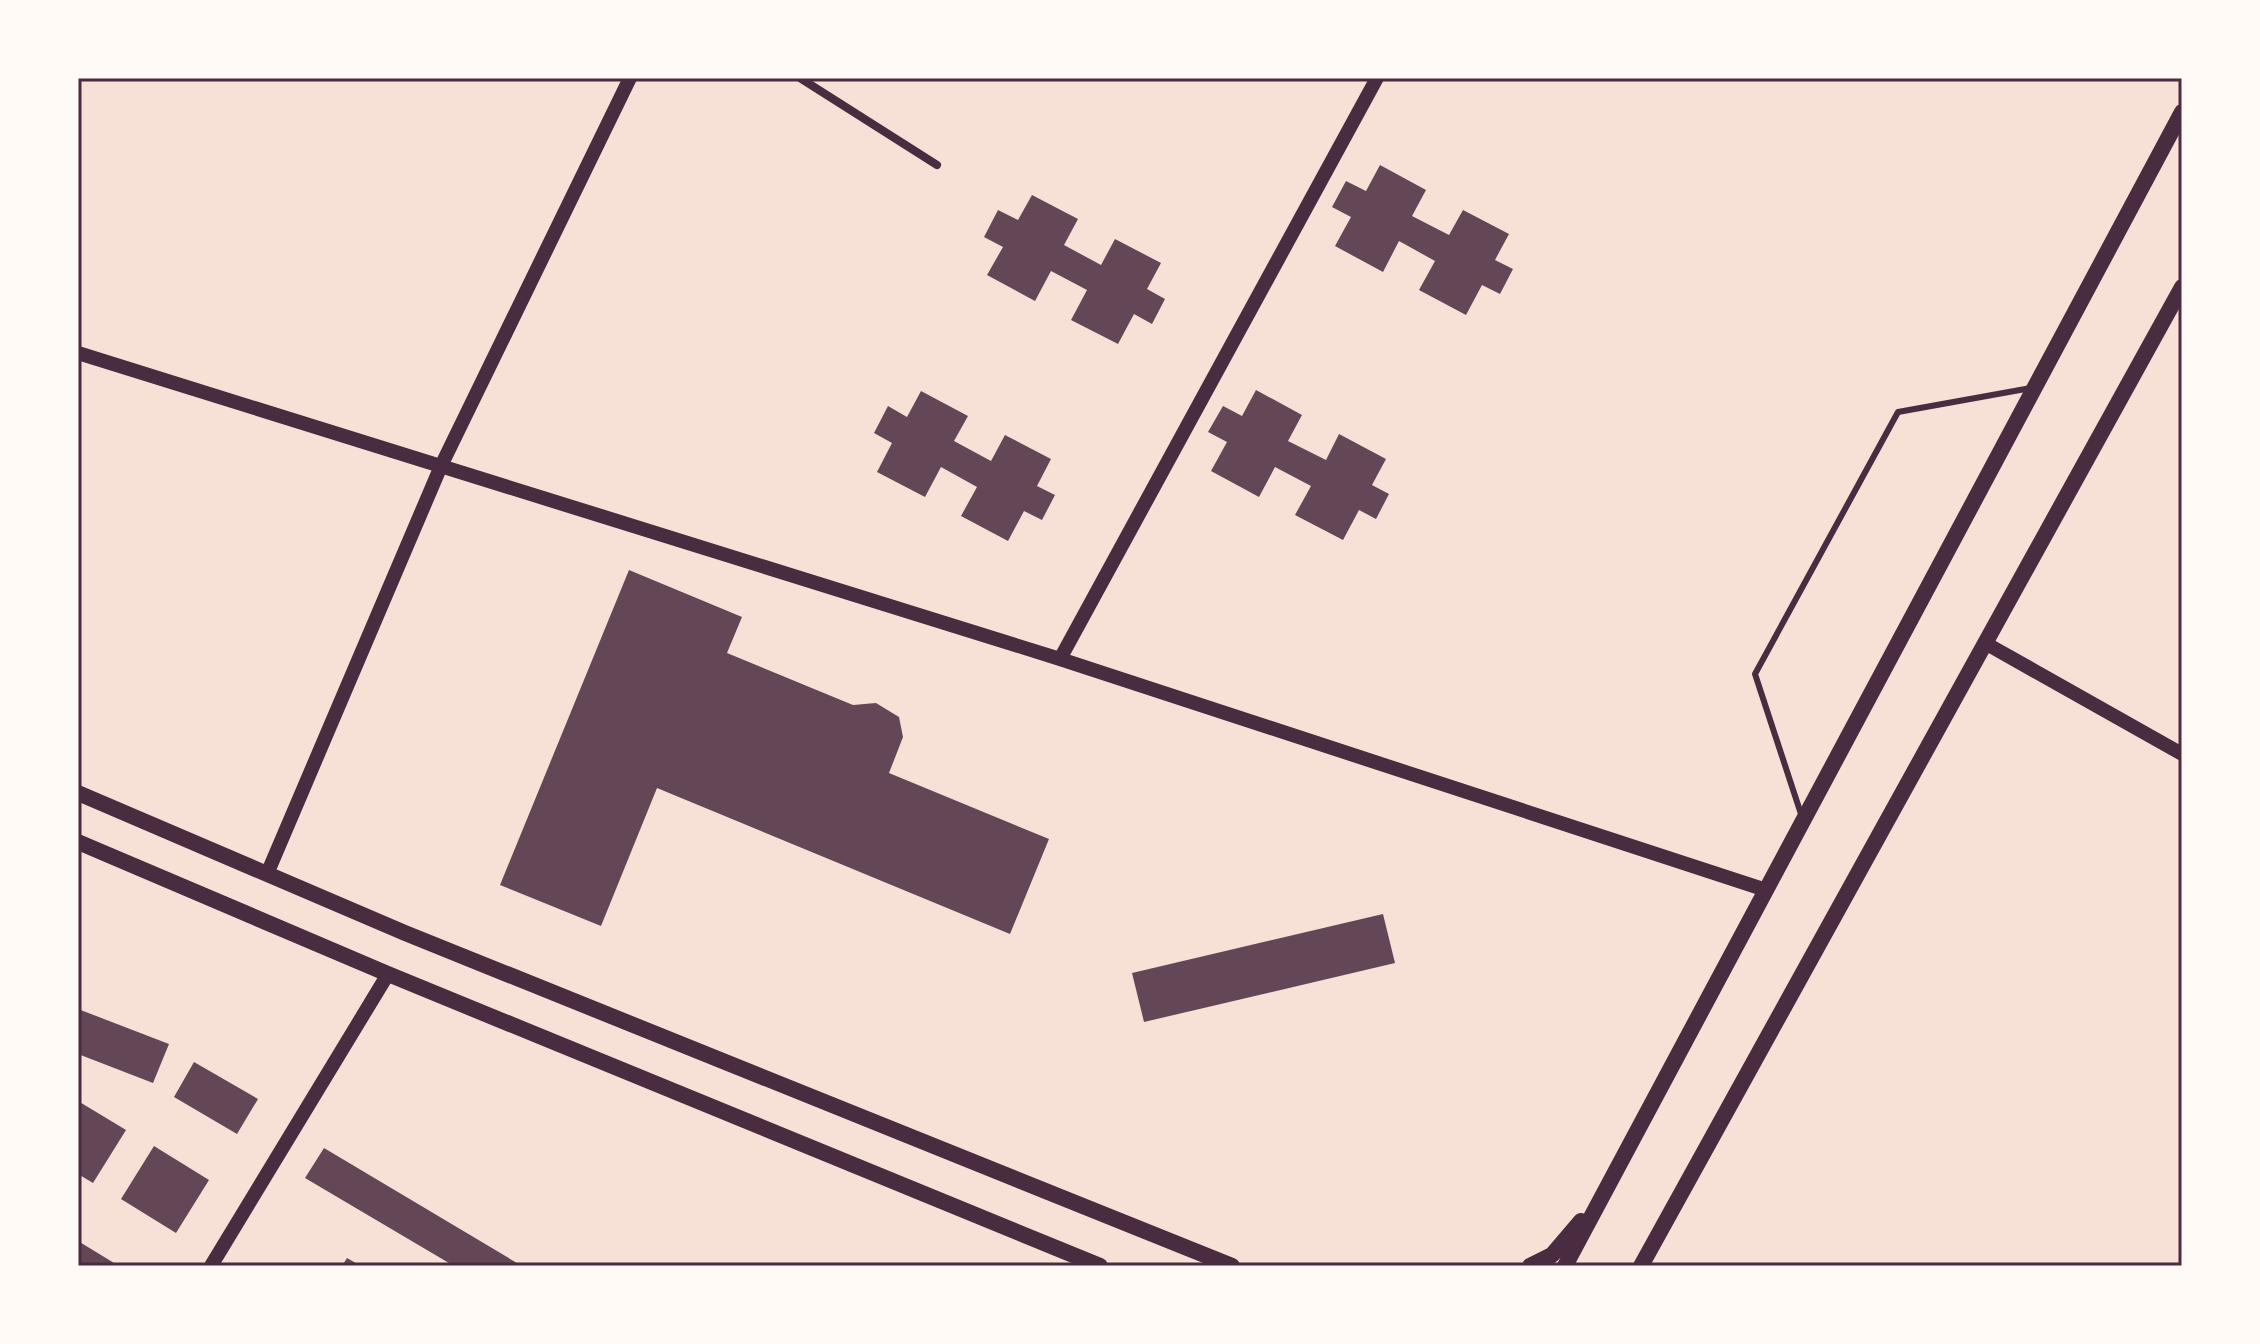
<svg xmlns="http://www.w3.org/2000/svg" width="2260" height="1344" font-family="'Zilla Slab',serif">
	<style>
		.building { fill: #644757 }
		.lines { fill: none; stroke-linecap: round; stroke-linejoin: round }
		.service { stroke: #4a2c40; stroke-width: 6 }
		.minor { stroke: #4a2c40; stroke-width: 8 }
		.tertiary { stroke: #4a2c40; stroke-width: 14 }
		.secondary { stroke: #4a2c40; stroke-width: 16 }
		.neatline { fill: none; stroke: #4a2c40; stroke-width: 3 }
	</style>
	<rect width="100%" height="100%" fill="#f7e1d7"/>
	<!-- building -->
	<path class="building" d="M1380,165l46,25 -14,26 37,19 14,-25 46,24 -14,26 18,9 -13,25 -18,-9 -16,30 -47,-25 16,-29 -36,-20 -16,31 -48,-26 16,-29 -19,-10 14,-26 20,10z
		M1032,195l46,24 -14,26 37,20 14,-26 46,24 -14,26 18,10 -13,25 -18,-10 -16,30 -47,-24 16,-30 -36,-19 -16,30 -48,-26 16,-28 -19,-10 14,-27 20,10z
		M1256,390l46,25 -14,26 38,19 13,-26 47,25 -14,26 17,9 -13,25 -17,-9 -16,30 -48,-25 16,-29 -36,-19 -16,30 -48,-26 16,-29 -19,-10 15,-26 19,10z
		M921,391l47,25 -14,25 37,20 14,-26 46,24 -14,27 18,9 -13,25 -18,-9 -16,30 -47,-25 16,-29 -36,-20 -16,30 -48,-25 15,-29 -18,-10 14,-27 19,11z
		M629,570l113,47 -15,36 126,52 23,-2 23,14 4,20 -14,36 160,66 -39,95 -353,-146 -56,138 -101,-41z
		M1383,914l12,49 -251,59 -12,-49z
		M78,1009l91,35 -16,39 -75,-29z
		M194,1062l64,37 -21,35 -63,-37z
		M78,1101l48,29 -33,53 -15,-9z
		M154,1146l55,34 -33,53 -55,-34z
		M324,1148l198,118h-68l-149,-88z
		M78,1241l41,25h-41z
		M347,1258l14,8h-19z"/>
	<g class="lines">
		<!-- service -->
		<path class="service" d="M1802,817l-47,-143 143,-262 133,-24"/>
		<!-- minor -->
		<path class="minor" d="M800,78l137,87"/>
		<!-- tertiary -->
		<path class="tertiary" d="M78,353l982,306 706,231
			M1985,643l197,111
			M1060,659l317,-581
			M267,874l174,-408 189,-388
			M211,1266l177,-292"/>
		<!-- secondary -->
		<path class="secondary" d="M78,793l327,140 827,333
			M78,842l310,132 712,292
			M1530,1266l22,-11 29,-34
			M1565,1266l617,-1154
			M1641,1266l541,-979"/>
	</g>
	<!-- border -->
	<rect width="2260" height="1344" fill="none" stroke="#fffaf5" stroke-width="160"/>
	<rect x="80" y="80" width="2100" height="1184" class="neatline"/>
</svg>
